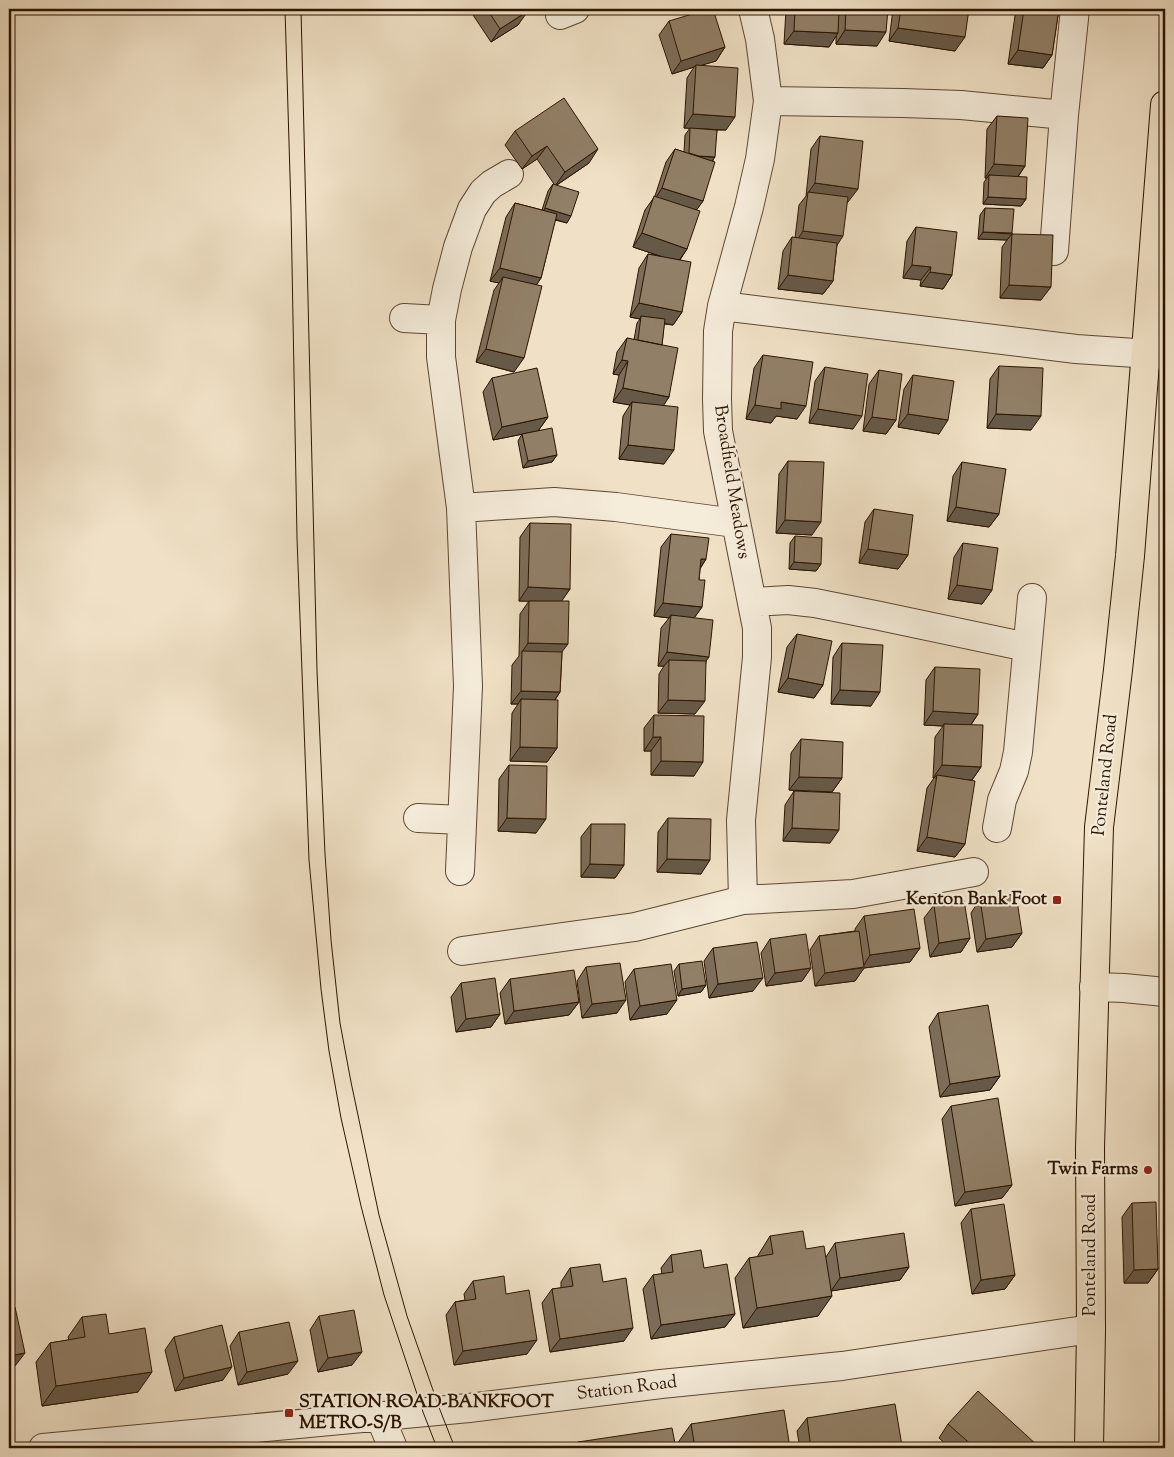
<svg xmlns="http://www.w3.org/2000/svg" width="1174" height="1457" font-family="'Sorts Mill Goudy',serif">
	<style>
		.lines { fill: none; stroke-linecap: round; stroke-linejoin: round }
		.minor-casing { stroke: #5c4732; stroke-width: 30 }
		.major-casing { stroke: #2b1400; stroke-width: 30 }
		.minor { stroke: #f5ecda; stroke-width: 28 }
		.major { stroke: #f0e1c6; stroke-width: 28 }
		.tram { stroke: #2b1400; stroke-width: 1 }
		.wall { fill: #7d6d59; stroke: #2b1400 }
		.shaded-wall { fill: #665948; stroke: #2b1400 }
		.building { fill: #917f67; stroke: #2b1400 }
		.poi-dot { fill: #8f2418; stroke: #f5ecda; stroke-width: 2 }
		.labels { text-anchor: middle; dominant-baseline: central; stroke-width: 4.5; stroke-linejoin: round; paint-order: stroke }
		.street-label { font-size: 18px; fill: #2b1400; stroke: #f5ecda }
		.poi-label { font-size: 18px; font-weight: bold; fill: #2b1400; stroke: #f5ecda; text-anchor: end }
	</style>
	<rect width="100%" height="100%" fill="#f0e1c6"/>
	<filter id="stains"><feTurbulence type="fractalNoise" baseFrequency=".004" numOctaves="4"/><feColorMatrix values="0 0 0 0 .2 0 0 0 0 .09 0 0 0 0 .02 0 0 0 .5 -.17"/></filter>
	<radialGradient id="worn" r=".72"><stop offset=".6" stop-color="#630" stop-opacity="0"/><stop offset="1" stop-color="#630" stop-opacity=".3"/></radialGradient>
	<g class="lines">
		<!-- minor casing -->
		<g class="minor-casing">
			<path id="minor" d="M560,15l15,-6
				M768,101l135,2 58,2 103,10
				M1054,251l10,-136 11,-106
				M722,306l354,43 89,6
				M404,318l37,2
				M461,508l93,-6 62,5 119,16
				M752,602l36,-2 27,3 65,13 147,31
				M418,818l44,2
				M997,828l5,-28 12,-29 4,-19 14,-154
				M460,871l8,-185 -7,-178 -20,-151v-37l6,-31 11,-42 14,-38 11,-17 9,-8 17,-10
				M743,900l-2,-80 16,-163v-29l-39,-197 -1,-32 1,-68 4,-25 27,-99 11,-48 8,-58 -8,-62 -7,-30
				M462,951l173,-24 108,-27 110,-6 121,-22
				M1094,987l30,1 41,4
				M380,1417l13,31
				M43,1448l426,-40 192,-24 181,-18 249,-37"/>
		</g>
		<!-- major casing -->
		<g class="major-casing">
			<path id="major" d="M1089,1448l2,-119 -1,-181 9,-321 19,-157 12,-114 35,-451"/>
		</g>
		<!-- minor -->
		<use href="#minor" class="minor"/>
		<!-- major -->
		<use href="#major" class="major"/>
		<!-- tram -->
		<path class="tram" d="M285,9l6,200 6,329 12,322 12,129 8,62 12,67 20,88 23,89 39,117 14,36
			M301,9l16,662 8,183 6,86 9,83 11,59 28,133 28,101 33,94 15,38"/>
	</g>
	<!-- wall -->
	<path class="wall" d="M469,9h58l-9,16 -27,17z
		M786,9h102l-11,37 -41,-2v-8l-7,11 -45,-3z
		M893,9h76l-14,42 -66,-10z
		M1016,9h43l-7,46 -9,13 -35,-4z
		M669,21l56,26 -9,14 -15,4 25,65h-9l-4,31 -10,40 -7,9 -9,39 -7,11 2,52 -9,13 -9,-1 -2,21 7,52 -6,8 1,59 -45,-5 4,-43 7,-11 -17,-3 6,-27 -6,-1 4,-22 10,-14 7,2 3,-17 3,-4 -10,-2 9,-49 9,-14 12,2 -27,-9 12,-37 10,-14 11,-34 9,-13 9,3 1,-17 5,-7h-6l3,-50 7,-11 -22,7 -13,-39z
		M997,116l28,50 -7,11 8,22 -5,7 -38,-2 1,-22 3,-4h-2l2,-49z
		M515,131l74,32 -32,22 10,38 -12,-3 -14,58 -5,7 -22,87 -38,-10 18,-72 5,-7 -9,-2 16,-64 9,-14 27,7 6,-19 5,-7h1l-17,-25 -15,10 -17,-24z
		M820,136l28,66h-1l-10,43 -4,36 -10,13 -45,-5 5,-38 9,-14 3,1 4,-33 7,-9 5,-47z
		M985,208l27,25 29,67 -41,-2 2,-51 5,-7 -29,-1 2,-24z
		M916,227l36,48 -9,14 -23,-3 1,-6 -18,-2 4,-37z
		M763,355l34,64 -21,-3 -5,7 -25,-4 8,-51z
		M999,366l32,64 -44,-2 3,-49z
		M825,367l28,62 -44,-6 6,-42z
		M879,370l17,50 -10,14 -23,-3 6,-47z
		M913,375l26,59 -41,-7 6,-38z
		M492,378l56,39 -10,14 -45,9 -10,-48z
		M522,434l35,21 -5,7 -29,6 -5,-27z
		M788,461l24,74 -36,-2 3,-59z
		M962,462l37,52 -10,13 -42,-6 6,-45z
		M874,509l34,46 -10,14 -39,-6 6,-41z
		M530,523l40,66 -9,12 1,52 -2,39 -5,8 2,48 -10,14 -37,-1 2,-48 6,-9h-7l1,-39 7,-9 1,-42 9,-13h-10l1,-64z
		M671,534l35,25 -6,10 -1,11 3,27 -8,11 12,44 -11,52 -37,-1 1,-39 5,-8h-6l3,-38 8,-10 -15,-2 7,-69z
		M795,536l26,28 -5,7 -27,-2 1,-26z
		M963,543l29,47 -10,14 -34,-5 6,-42z
		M797,634l26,51 -9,13 -36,-6 9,-45z
		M842,643l29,63 -40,-2 2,-47z
		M935,667l43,47 -7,11 10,42 -9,13h-6l-1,64 -10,13 -38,-6 10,-63 7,-10h-1l2,-41 8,-11 -19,-1 2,-45z
		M654,715l40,61 -43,-1v-24h-7v-23z
		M801,739l41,39 -10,14 -43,-2 2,-37z
		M509,765l27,68 -38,-2 1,-52z
		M794,791l36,52 -47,-2 2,-36z
		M668,818l33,56 -44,-2 1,-40z
		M591,824l33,41 -9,13 -34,-1v-40z
		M980,899l42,34 -10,14 -35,5 -6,-39z
		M934,905l36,33 -9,14 -31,5 -6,-39z
		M864,916l56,32 -10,14 -46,6 -9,13 -40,5 -5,-36 9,-14 36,-5v-2z
		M770,939l41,29 -9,13 -36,5 -5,-33z
		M713,948l40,43 -44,7 -5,-37z
		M679,964l27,21 -5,7 -23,4 -4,-25z
		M586,967l31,46 -35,5 -5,-37z
		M634,969l33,45 -37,6 -5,-38z
		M510,979l69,23 -10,13 -64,9 -5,-31z
		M461,983l39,31 -9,13 -35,5 -5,-35z
		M938,1013l62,63 -10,14 -50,7 -11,-70z
		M951,1106l61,79 -10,13 -47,8 -13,-87z
		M1132,1203l26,66 -10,14h-24l-2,-66z
		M971,1209l44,66 -10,14 -33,5 -11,-71z
		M770,1236l56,21 9,-14 74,24 -9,13 -69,11 -13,25 -75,12 -8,-50 14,-20 8,-1z
		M671,1255l33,13 31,46 -10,13 -74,12 -8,-50 10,-14 9,-1 -1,-6z
		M570,1268l33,14 21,59 -74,11 -8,-49 10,-14 9,-1v-6z
		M473,1281l33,13 21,60 -73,11 -8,-50 9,-13 10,-2 -1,-6z
		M319,1316l33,49 -34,7 -8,-42z
		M82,1317l27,17 29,58 -96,14 -6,-44 14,-19 19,-3 -1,-3z
		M239,1332l49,42 -50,11 -8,-39z
		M174,1337l49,43 -48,11 -10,-41z
		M807,1418l93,30h-100l-3,-17z
		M691,1424l99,24h-112l-1,-4z
		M948,1424l89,24h-87l-11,-10z
		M578,1442l98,6h-102z"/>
	<!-- shaded-wall -->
	<path class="shaded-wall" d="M528,11l-10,14 -27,17 9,-13z
		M898,28l67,9 -10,14 -66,-10z
		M845,30l41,2 -9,14 -41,-2z
		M794,31l44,2 -9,14 -45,-3z
		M725,47l-9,14 -20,6v-2l-2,2 -22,7 9,-13z
		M1018,50l34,5 -9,13 -35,-4z
		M693,114l42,3 -9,13 -42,-2z
		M547,146l-10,13 -15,10 10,-13z
		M598,149l-9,14 -34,23 10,-14z
		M688,156l27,1 -5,7z
		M994,164l31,2 -9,13 -27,-4 -2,3h-2z
		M815,183l43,6 -10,13 -40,-5v-4z
		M662,188l41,13 -10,14 -40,-13z
		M988,197l38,2 -5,7 -38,-2z
		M545,208l26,8 -4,7 -26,-8z
		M803,231l40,5 -9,14 -40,-5z
		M983,232l29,2 -5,6 -29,-1z
		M642,233l45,16 -9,13 -45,-15z
		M912,265l19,2 -10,13 -18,-2z
		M500,268l41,10 -9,14 -29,-15 -4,6 -9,-2z
		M930,272l22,3 -9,14 -23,-3z
		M788,275l45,6 -10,13 -45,-5z
		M1009,285l42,2 -10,13 -41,-2z
		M639,303l43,9 -9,13 -32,-6v-3l-1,3 -10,-2z
		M486,349l38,9 -10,14 -38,-10z
		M622,360l6,1 -9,14 -6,-1z
		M623,388l46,9 -9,14 -28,-9 -2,3 -17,-3z
		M781,402l25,4 -9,13 -21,-3 -5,7 -25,-4 9,-14z
		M818,409l44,7 -9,13 -44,-6z
		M908,414l40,6 -9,14 -41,-7z
		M996,414l45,2 -10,14 -44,-2z
		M548,417l-10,14 -45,9 9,-13z
		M872,417l24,3 -10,14 -23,-3z
		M628,445l46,5 -10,14 -45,-5z
		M557,455l-5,7 -29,6 5,-7z
		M956,507l43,7 -10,13 -42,-6z
		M785,520l36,2 -9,13 -36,-2z
		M868,549l40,6 -10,14 -39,-6z
		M701,559h5l-9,14z
		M794,562l27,2 -5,7 -27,-2z
		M957,585l35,5 -10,14 -34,-5z
		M528,587l42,2 -9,13 -42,-1z
		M663,603l39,4 -10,14 -21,-6 -2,3 -15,-2z
		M528,643l40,1 -10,13 -36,-5z
		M667,652l42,5 -9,13 -31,-10 -5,6h-6z
		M788,678l35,7 -9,13 -36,-6z
		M840,690l40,2 -9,14 -40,-2z
		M521,691l39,1 -9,13 -30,-6 -3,5h-7z
		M668,700l37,1 -10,13 -37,-1z
		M933,711l45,3 -9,13 -25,-3 -1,2 -19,-1z
		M653,737h8l-10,14h-7z
		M520,747l37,1 -10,14 -37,-1z
		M661,761l42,1 -9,14 -43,-1z
		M942,765l39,2 -9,13 -36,-1 1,-4 -3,3h-1z
		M799,777l43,1 -10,14 -43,-2z
		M507,818l39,1 -10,14 -38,-2z
		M792,828l47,2 -9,13 -47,-2z
		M927,837l38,7 -10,13 -38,-6z
		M667,859l43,1 -9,14 -44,-2z
		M590,864l34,1 -9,13 -34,-1z
		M1022,933l-10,14 -35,5 9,-13z
		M970,938l-9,14 -31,5 9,-14z
		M920,948l-10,14 -46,6 -9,13 -40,5 10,-13 37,-5 8,-13z
		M811,968l-9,13 -36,5 9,-13z
		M763,978l-10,13 -44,7 9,-14z
		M706,985l-5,7 -23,4 4,-7z
		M626,1000l-9,13 -35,5 10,-14z
		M677,1000l-10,14 -37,6 10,-14z
		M579,1002l-10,13 -64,9 9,-13z
		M500,1014l-9,13 -35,5 10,-13z
		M1000,1076l-10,14 -50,7 10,-13z
		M1012,1185l-10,13 -47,8 10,-14z
		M909,1267l-9,13 -69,11 9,-13z
		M1158,1269l-10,14h-24l10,-13z
		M1015,1275l-10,14 -33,5 9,-14z
		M832,1296l-14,20 -75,12 14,-20z
		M735,1314l-10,13 -74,12 10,-14z
		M633,1328l-9,13 -74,11 10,-13z
		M537,1340l-10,14 -73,11 9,-14z
		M362,1352l-10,13 -34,7 10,-14z
		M25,1353l-10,13 -6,2v-12z
		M298,1361l-10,13 -50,11 9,-13z
		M232,1367l-9,13 -48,11 9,-13z
		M152,1372l-14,20 -96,14 14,-20z
		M902,1446l-2,2h-13z"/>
	<!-- building -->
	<path class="building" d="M487,9h39l2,2 -28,18z
		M709,9h4l12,38 -44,14 -12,-40z
		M795,9h44l-1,24 -44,-2z
		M846,9h42l-2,23 -41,-2z
		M901,9h68l-4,28 -67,-9z
		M1024,9h35l-7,46 -34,-5z
		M696,65l42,3 -3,49 -42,-3z
		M564,98l34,51 -33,23 -18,-26 -15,10 -17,-25z
		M997,116l31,2 -3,48 -31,-2z
		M690,128l27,2 -2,27 -16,-1 -10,-3z
		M820,136l43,5 -5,48 -43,-6z
		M675,149l40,13 -12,39 -41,-13z
		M989,175l38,2 -1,22 -38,-2z
		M553,184l26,8 -8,24 -26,-8z
		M808,192l40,5 -5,39 -40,-5z
		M654,196l46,15 -13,38 -45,-16z
		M515,203l42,11 -16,64 -41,-10z
		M985,208l29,1 -2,24 -29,-1z
		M916,227l41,5 -5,43 -22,-3 1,-5 -19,-2z
		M1012,234l41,1 -2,52 -42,-2z
		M792,237l45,6 -4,38 -45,-6z
		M648,254l43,8 -9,50 -43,-9z
		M503,277l39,9 -18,72 -38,-9z
		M641,316l24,3 -3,26 -24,-5z
		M627,338l51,10 -9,49 -46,-9 5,-27 -6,-1z
		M763,355l50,7 -7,44 -25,-4v7l-26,-4z
		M999,366l44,2 -2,48 -45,-2z
		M825,367l43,7 -6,42 -44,-7z
		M537,368l11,49 -46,10 -10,-49z
		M879,370l23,4 -6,46 -24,-3z
		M913,375l41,6 -6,39 -40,-6z
		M632,402l46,5 -4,43 -46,-5z
		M552,428l5,27 -29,6 -6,-27z
		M788,461l36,1 -3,60 -36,-2z
		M962,462l44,7 -7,45 -43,-7z
		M874,509l39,6 -5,40 -40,-6z
		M530,523l41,1 -1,65 -42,-2z
		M671,534l38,4 -3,21h-5l-2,21h6l-3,27 -39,-4z
		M795,536l27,2 -1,26 -27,-2z
		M963,543l35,5 -6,42 -35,-5z
		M529,601h40l-1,43 -40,-1z
		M671,615l42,5 -4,37 -42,-5z
		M797,634l35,7 -9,44 -35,-7z
		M842,643l41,2 -3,47 -40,-2z
		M522,651l40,1 -2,40 -39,-1z
		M669,660l37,1 -1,40 -37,-1z
		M935,667l45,2 -2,45 -45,-3z
		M521,699l37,1 -1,48 -37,-1z
		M654,715l50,1 -1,46 -42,-1v-24h-8z
		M944,724l39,1 -2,42 -39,-2z
		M801,739l42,3 -1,36 -43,-1z
		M509,765l38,1 -1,53 -39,-1z
		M937,775l38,6 -10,63 -38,-7z
		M794,791l46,2 -1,37 -47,-2z
		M668,818l43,1 -1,41 -43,-1z
		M591,824h34l-1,41 -34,-1z
		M1016,894l6,39 -36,6 -6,-40z
		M964,900l6,38 -31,5 -5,-38z
		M914,909l6,39 -50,7 -6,-39z
		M859,931l5,36 -39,6 -6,-37z
		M806,934l5,34 -36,5 -5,-34z
		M757,942l6,36 -45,6 -5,-36z
		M702,961l4,24 -24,4 -3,-25z
		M620,963l6,37 -34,4 -6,-37z
		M671,964l6,36 -37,6 -6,-37z
		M574,970l5,32 -65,9 -4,-32z
		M495,978l5,36 -34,5 -5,-36z
		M988,1005l12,71 -50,8 -12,-71z
		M998,1098l14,87 -47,7 -14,-86z
		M1156,1202l2,67 -24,1 -2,-67z
		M1004,1204l11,71 -34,5 -10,-71z
		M803,1231l3,18 18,-3 8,50 -75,12 -8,-50 24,-4 -3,-18z
		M904,1233l5,34 -69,11 -5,-35z
		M701,1250l3,18 23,-4 8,50 -74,11 -8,-50 20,-3 -2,-17z
		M600,1264l3,18 23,-4 7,50 -73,11 -8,-50 21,-3 -3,-18z
		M504,1276l2,18 23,-4 8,50 -74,11 -8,-49 21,-3 -3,-18z
		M15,1307l10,46 -16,3v-48z
		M354,1310l8,42 -34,6 -9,-42z
		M106,1314l3,20 36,-6 7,44 -96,14 -6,-43 35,-6 -3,-20z
		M289,1322l9,39 -51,11 -8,-40z
		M222,1325l10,42 -48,11 -10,-41z
		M978,1391l60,55 -2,2h-61l-27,-24z
		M895,1404l7,42 -15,2h-76l-4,-30z
		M784,1410l6,38h-95l-4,-24z
		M672,1428l4,20h-97l-1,-6z"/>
	<!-- markers -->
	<g class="poi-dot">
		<rect x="1052" y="895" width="10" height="10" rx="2.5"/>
		<circle cx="1148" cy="1170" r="5"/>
		<rect x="284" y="1408" width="10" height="10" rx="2.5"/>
	</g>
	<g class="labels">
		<!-- street labels -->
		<g class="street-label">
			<text transform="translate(731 482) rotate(81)">Broadfield Meadows</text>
			<text transform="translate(1106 775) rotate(-84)">Ponteland Road</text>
			<text transform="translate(1091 1255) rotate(-90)">Ponteland Road</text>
			<text transform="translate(627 1389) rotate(-7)">Station Road</text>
		</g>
		<!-- poi labels -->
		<g class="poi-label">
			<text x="1047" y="900">Kenton Bank Foot</text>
			<text x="1138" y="1170">Twin Farms</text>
			<text x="299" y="1403" text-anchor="start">STATION ROAD-BANKFOOT<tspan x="299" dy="21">METRO-S/B</tspan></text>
		</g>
	</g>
	<!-- margin -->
	<rect width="1174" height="1457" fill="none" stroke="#f0e1c6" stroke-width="30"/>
	<rect x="10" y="10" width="1154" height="1437" fill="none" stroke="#2b1400" stroke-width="2.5"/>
	<rect x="15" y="15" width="1144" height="1427" fill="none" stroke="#2b1400"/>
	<rect width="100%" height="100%" filter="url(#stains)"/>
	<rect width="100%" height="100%" fill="url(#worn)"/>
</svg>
